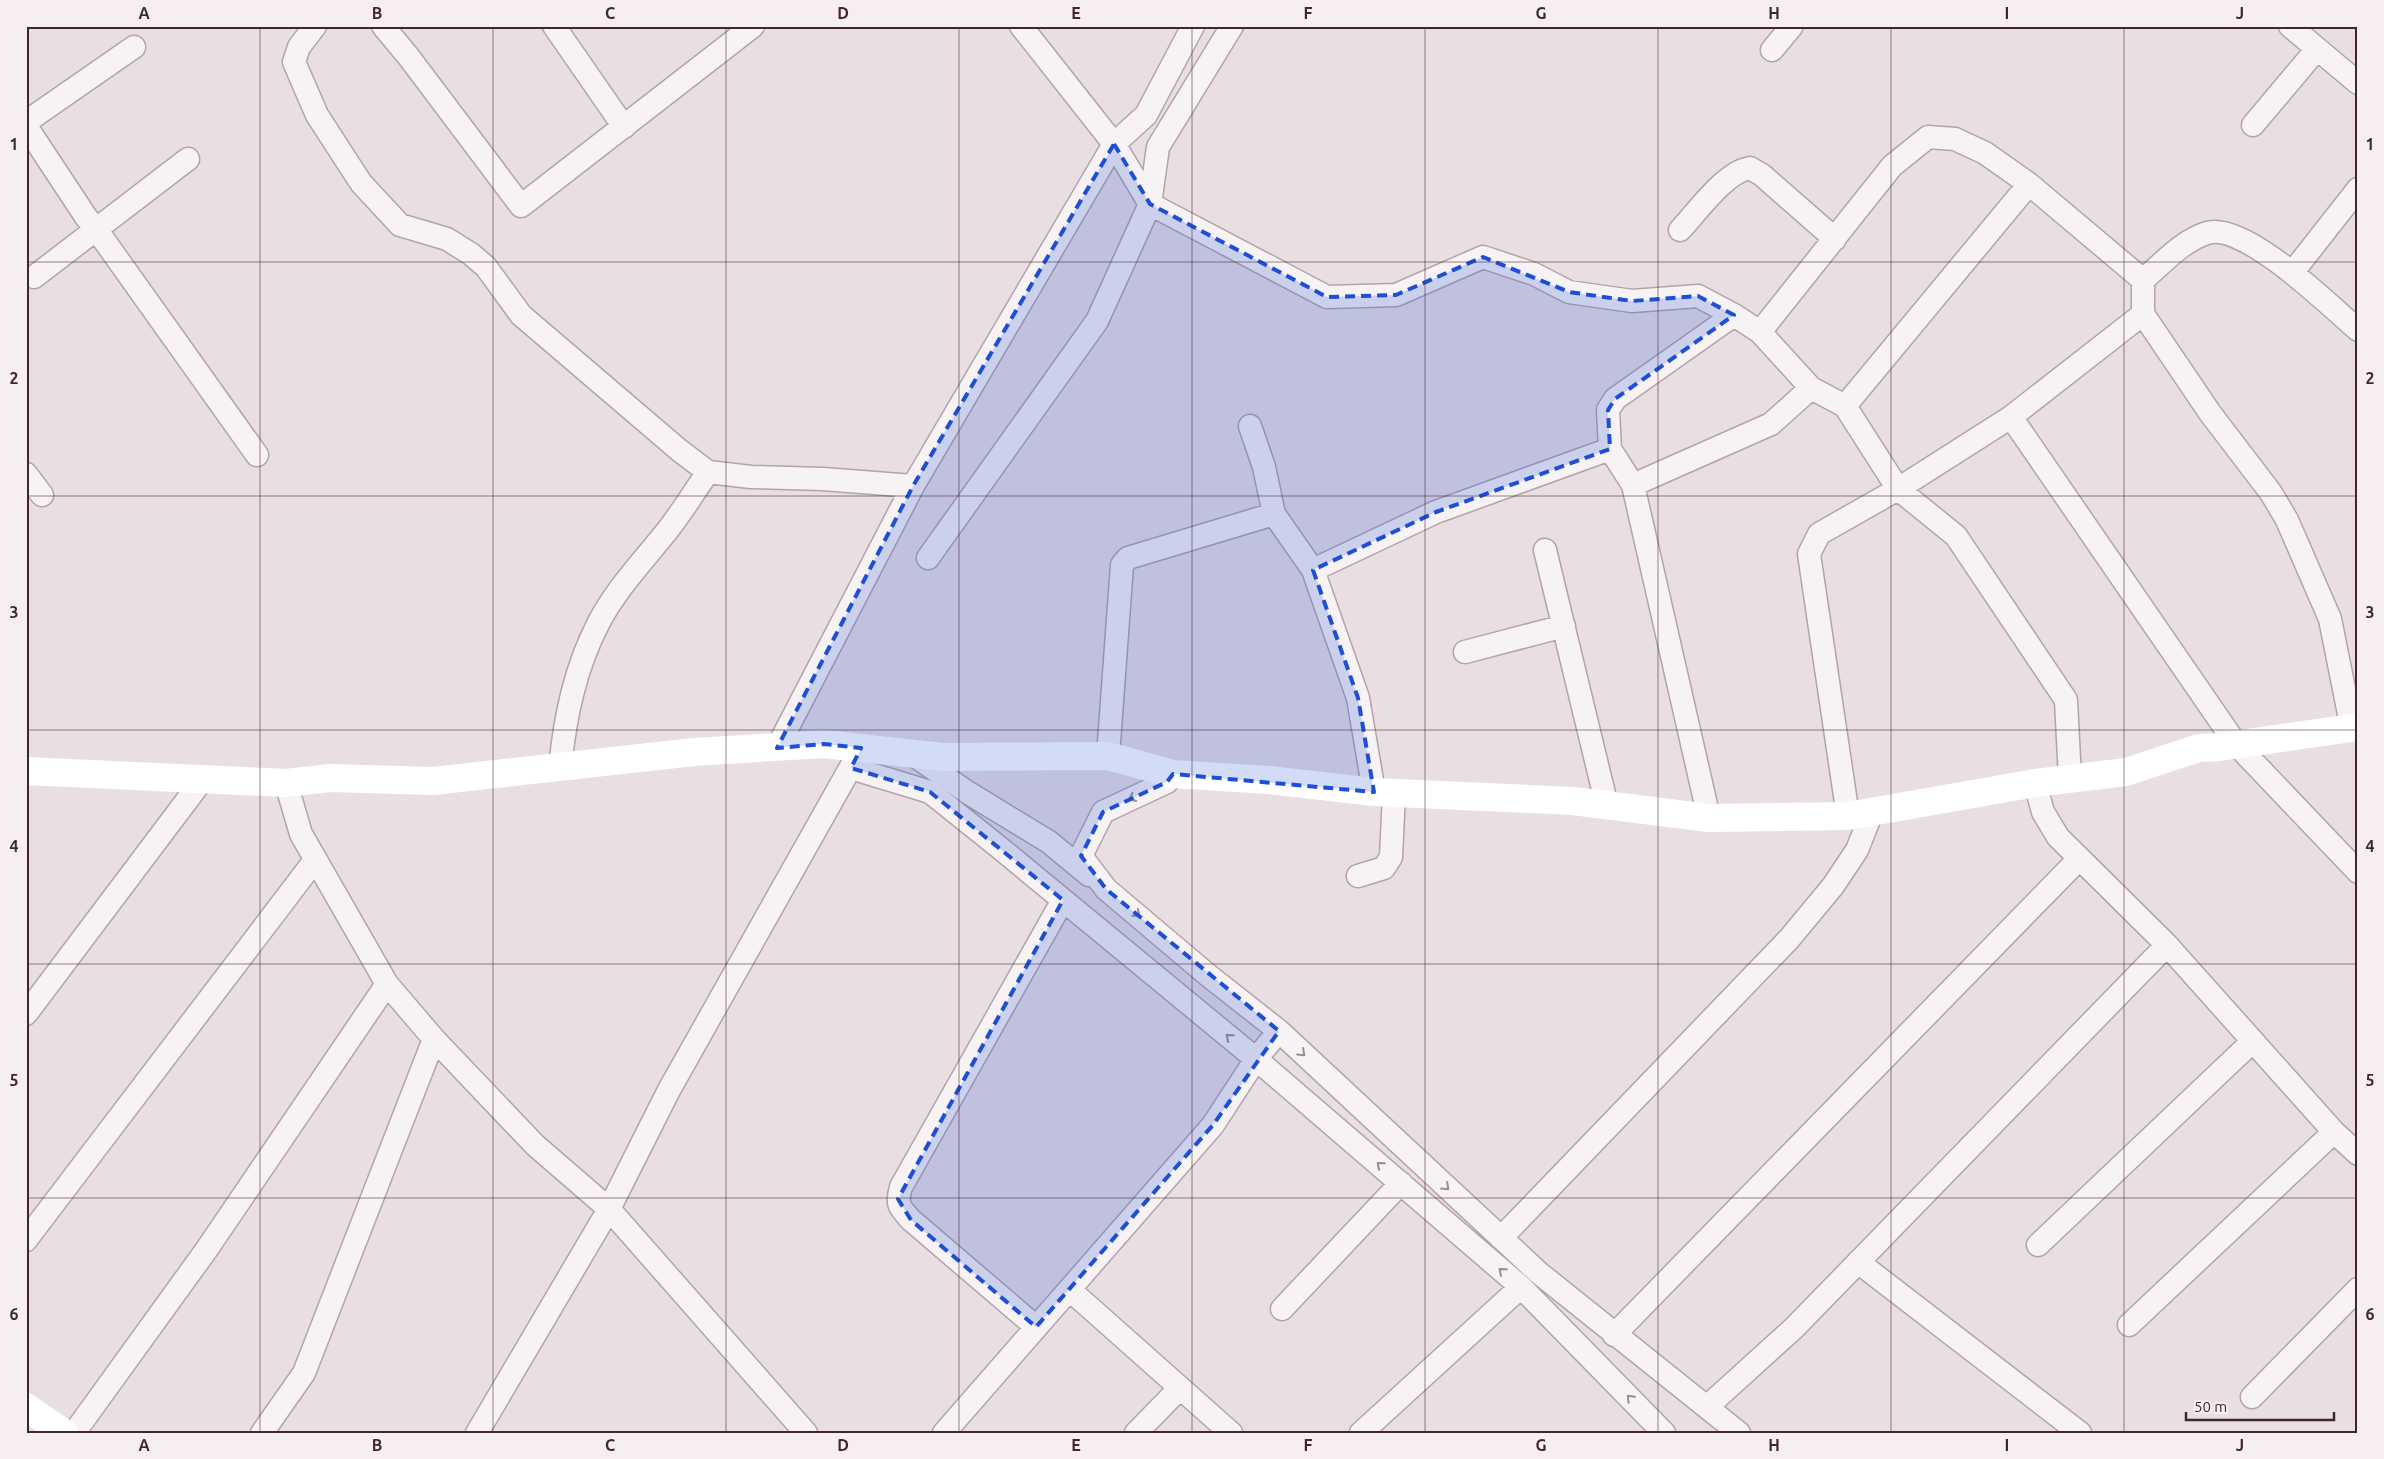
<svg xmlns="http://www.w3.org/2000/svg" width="2384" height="1459" font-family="Ubuntu,sans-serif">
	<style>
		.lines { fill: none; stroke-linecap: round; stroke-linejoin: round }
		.street-casing { stroke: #b4a3a8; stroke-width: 25 }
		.street { stroke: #f7f2f3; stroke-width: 22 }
		.secondary { stroke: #fff; stroke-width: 28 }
		.oneway { stroke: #9c8c90 }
		.marked { fill: #1d4ed8; fill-opacity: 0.2; stroke: #1d4ed8; stroke-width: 4; stroke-dasharray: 10 6; stroke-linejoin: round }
		.grid { fill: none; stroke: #42262e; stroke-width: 1; stroke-opacity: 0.55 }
		.neatline { fill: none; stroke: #42262e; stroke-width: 2 }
		.grid-label { font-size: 16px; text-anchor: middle; font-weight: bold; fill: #42262e }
	</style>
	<rect width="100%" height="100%" fill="#e9dee2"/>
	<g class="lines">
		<!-- street casing -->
		<g class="street-casing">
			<path id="street" d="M315,26l-16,21 -5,15 23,53 44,68 39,42 47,14 24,15 15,13 35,48 158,135 29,22 43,5 72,2 90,7
				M383,26l25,30 113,150 232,-180
				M554,26l70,101
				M1021,26l93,118 36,60 177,93 69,-2 87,-38 51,17 35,18 63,9 66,-5 36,19 26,17 51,56 34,18 53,83 58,47 110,164 4,79
				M2290,26l68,57
				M1772,50l20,-24
				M26,122l108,-75
				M2253,125l64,-76
				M26,126l60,91 10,12 161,226
				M1680,230c18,-19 45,-58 70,-62l12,7 73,64
				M2292,273l66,-84
				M34,277l154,-118
				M2143,314v-34c20,-17 39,-39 64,-47 37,-12 123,73 151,97
				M1760,332l132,-166 36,-29 27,2 30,14 44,31 114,96
				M1845,406l184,-222
				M2011,417l225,327 122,128
				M1250,426l14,41 10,47 39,56 45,128 16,94
				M26,474l16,21
				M1633,485l138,-61 40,-36
				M1545,550l62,256
				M928,558l169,-237 53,-117 8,-57 74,-121
				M1313,570l123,-58 174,-63
				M1465,652l99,-26
				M777,748l136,-262 201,-342 32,-29 47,-89
				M912,754l55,38 82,50 40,33
				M1108,756l14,-191 6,-7 146,-44
				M560,768c5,-51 15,-100 39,-146 18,-34 44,-61 68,-91 15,-19 27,-39 41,-59
				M851,768l79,24 70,56 256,211 265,228 143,146
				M1173,774l-6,8 -64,30 -22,44 25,33 103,87 70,55 260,242 200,160
				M286,783l15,51 86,150 47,55 101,106 74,64 197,224
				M2035,783l8,29 15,25 109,108 167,187 24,22
				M1848,816l-39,-262 10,-20 79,-45 113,-72 132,-103 67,99 61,80 16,27 43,99 22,110
				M1709,818l-76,-333 -23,-36 -2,-39 7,-11 119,-84
				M1358,876l26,-8 7,-11 3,-64
				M26,1014l177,-235
				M1501,1238l288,-299 44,-53 24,-36 15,-38
				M26,1240l289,-380
				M2038,1245l215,-204
				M1858,1262l222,171
				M1070,1290l161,143
				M1282,1309l119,-126
				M2129,1325l205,-193
				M1036,1327l-125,-107c-12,-13 -15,-16 -10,-33l162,-287
				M1614,1335l465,-476
				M2252,1397l106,-108
				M1708,1406l86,-78 373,-383
				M74,1433l133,-184 180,-265
				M262,1433l42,-60 130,-334
				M477,1433l132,-224 60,-119 188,-334
				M944,1433l269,-308 43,-66 23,-28
				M1136,1433l43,-44
				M1361,1433l160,-146"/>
		</g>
		<!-- street -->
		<use href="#street" class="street"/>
		<!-- secondary -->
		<path class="secondary" d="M26,771l260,12 44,-5 103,3 261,-29 130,-8 119,13 165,-1 65,18 96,6 105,12 199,9 136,17 139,-2 187,-33 91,-11 73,-24 21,-1 138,-20
			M26,1407l38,26"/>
	</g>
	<!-- one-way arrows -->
	<defs><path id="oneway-chevron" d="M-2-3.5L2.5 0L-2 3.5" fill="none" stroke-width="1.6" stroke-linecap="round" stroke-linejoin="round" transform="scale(1.25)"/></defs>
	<g class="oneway">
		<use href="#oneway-chevron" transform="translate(1132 798) rotate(155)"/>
		<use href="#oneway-chevron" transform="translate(1137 914) rotate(39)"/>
		<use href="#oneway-chevron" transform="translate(1229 1037) rotate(-141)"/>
		<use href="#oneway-chevron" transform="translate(1302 1053) rotate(43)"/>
		<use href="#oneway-chevron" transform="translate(1380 1165) rotate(-139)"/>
		<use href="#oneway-chevron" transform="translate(1446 1187) rotate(43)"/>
		<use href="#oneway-chevron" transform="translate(1502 1271) rotate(-139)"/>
		<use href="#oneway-chevron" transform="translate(1630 1398) rotate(-134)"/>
	</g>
	<!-- marked area -->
	<path class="marked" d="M1114,144l36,60 177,93 69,-2 87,-38 86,35 63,9 66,-5 36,19 -119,84 -7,11 2,39 -174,63 -123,58 45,128 16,94 -201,-18 -6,8 -64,30 -22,44 25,33 173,142 -66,94 -177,202 -125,-107 -13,-21 165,-299 -133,-108 -79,-24 10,-20 -37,-4 -47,4 136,-262z"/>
	<!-- grid -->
	<path class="grid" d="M260,26v1407M493,26v1407M726,26v1407M959,26v1407M1192,26v1407M1425,26v1407M1658,26v1407M1891,26v1407M2124,26v1407M26,262h2332M26,496h2332M26,730h2332M26,964h2332M26,1198h2332"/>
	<!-- border -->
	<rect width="2384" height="1459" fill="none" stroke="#f7eef1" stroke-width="55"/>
	<!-- scale -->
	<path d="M2186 1412v8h148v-8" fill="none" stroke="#42262e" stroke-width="2.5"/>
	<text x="2194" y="1412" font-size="15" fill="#42262e" stroke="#f7eef1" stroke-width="4" paint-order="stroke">50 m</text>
	<rect x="28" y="28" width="2328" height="1404" class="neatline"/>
	<g class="grid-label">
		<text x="144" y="19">A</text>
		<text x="377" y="19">B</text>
		<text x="610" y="19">C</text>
		<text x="843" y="19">D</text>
		<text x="1076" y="19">E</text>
		<text x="1308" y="19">F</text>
		<text x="1541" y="19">G</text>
		<text x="1774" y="19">H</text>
		<text x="2007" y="19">I</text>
		<text x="2240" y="19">J</text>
		<text x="14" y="150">1</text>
		<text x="2370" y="150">1</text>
		<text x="14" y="384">2</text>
		<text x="2370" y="384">2</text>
		<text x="14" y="618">3</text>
		<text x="2370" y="618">3</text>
		<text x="14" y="852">4</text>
		<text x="2370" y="852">4</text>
		<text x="14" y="1086">5</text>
		<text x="2370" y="1086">5</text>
		<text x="14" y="1320">6</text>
		<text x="2370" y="1320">6</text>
		<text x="144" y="1451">A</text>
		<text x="377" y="1451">B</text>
		<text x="610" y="1451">C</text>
		<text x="843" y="1451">D</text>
		<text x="1076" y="1451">E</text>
		<text x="1308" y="1451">F</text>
		<text x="1541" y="1451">G</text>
		<text x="1774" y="1451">H</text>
		<text x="2007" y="1451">I</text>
		<text x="2240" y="1451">J</text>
	</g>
</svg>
